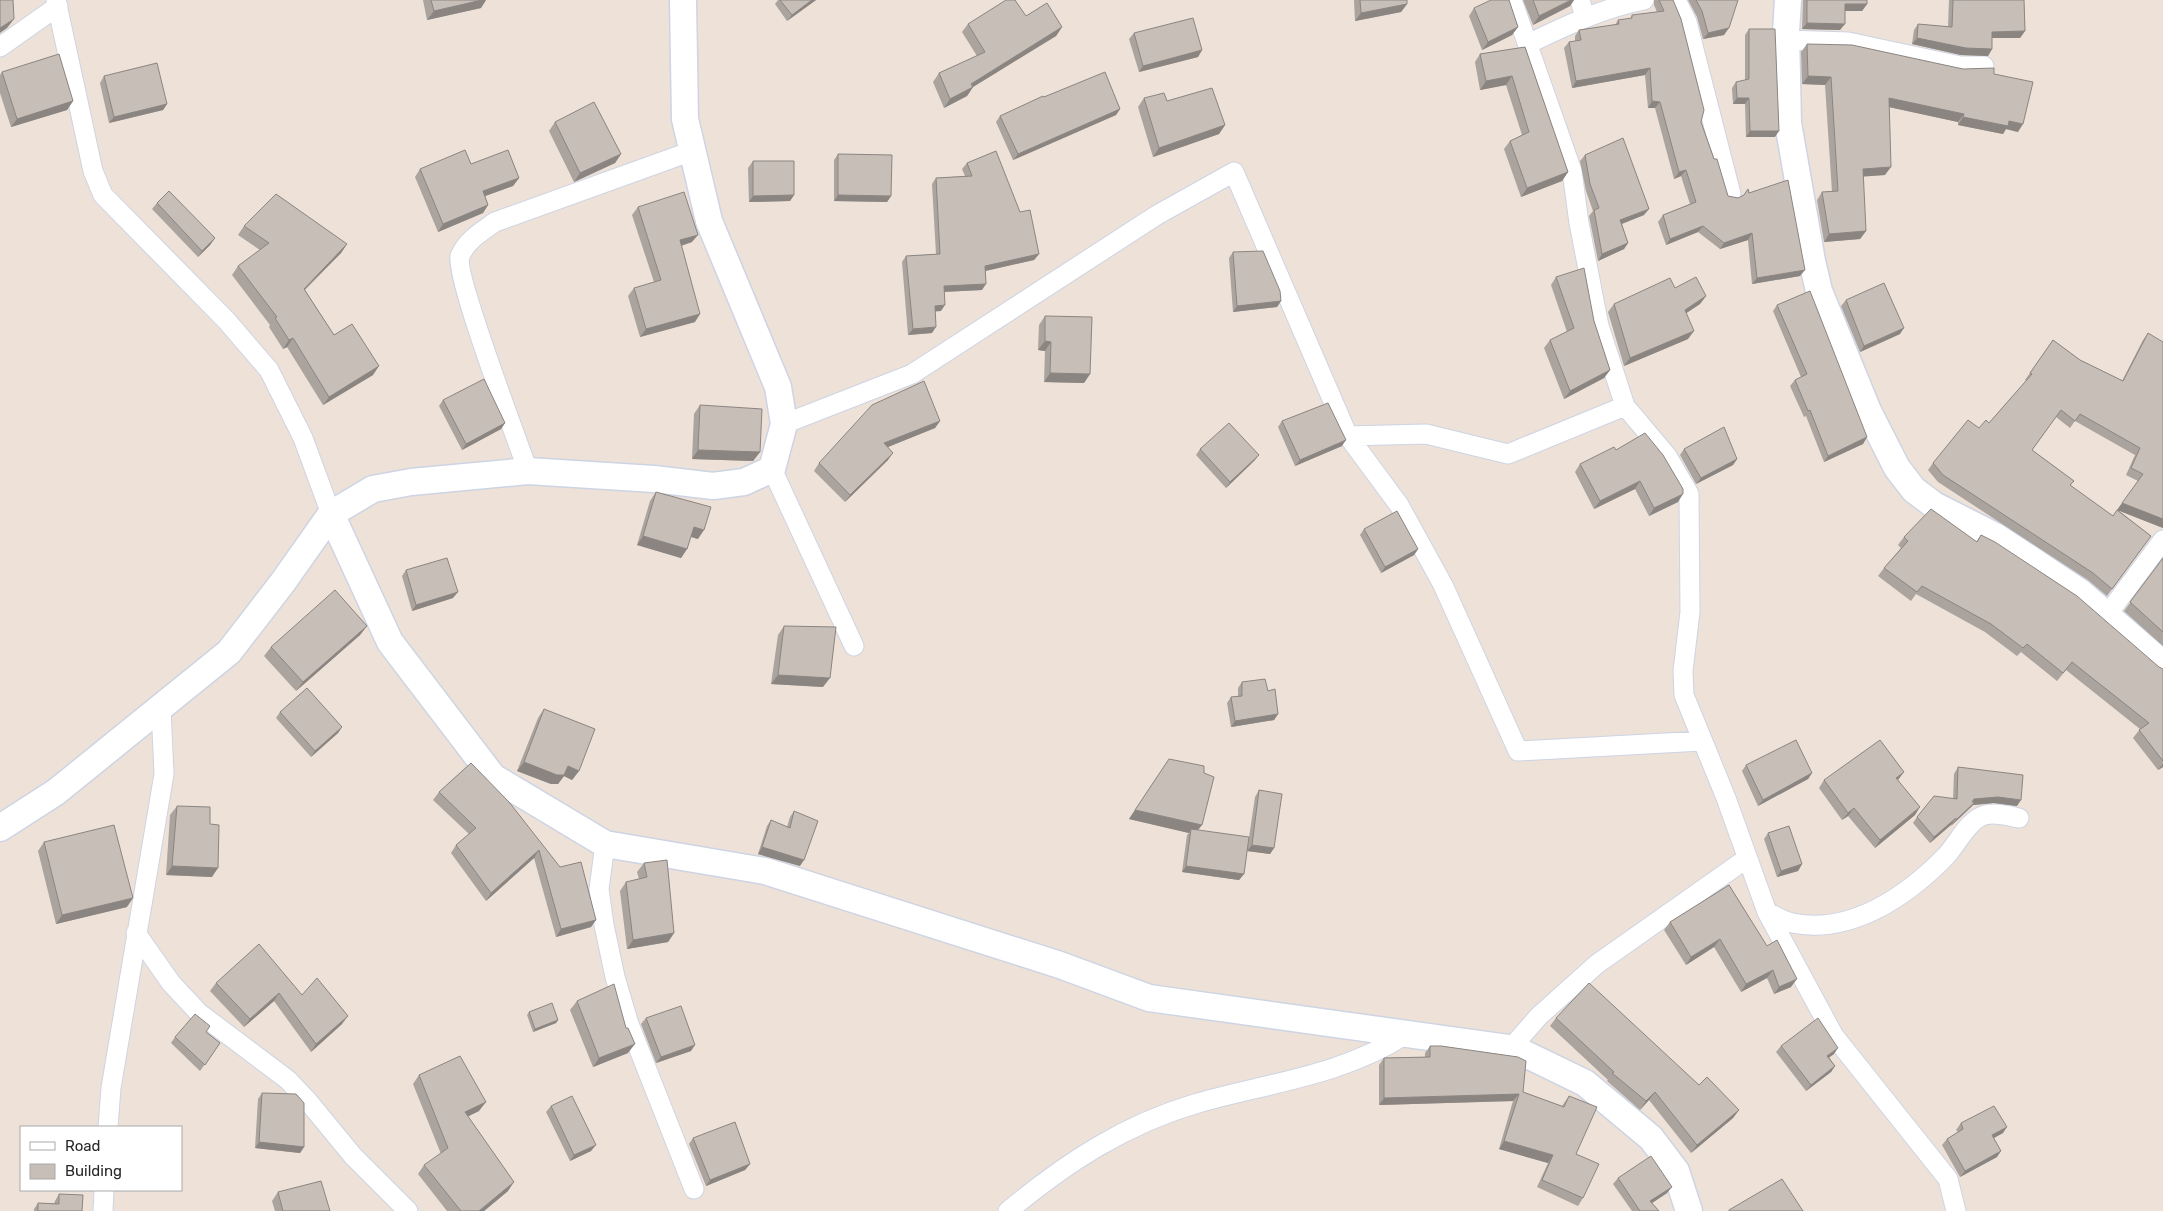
<svg xmlns="http://www.w3.org/2000/svg" width="2163" height="1211" font-family="Rubik,sans-serif">
	<style>
		.lines { fill: none; stroke-linecap: round; stroke-linejoin: round }
		.street-casing { stroke: #cdd4e3; stroke-width: 21 }
		.secondary-casing { stroke: #cdd4e3; stroke-width: 29 }
		.street { stroke: #fff; stroke-width: 19 }
		.secondary { stroke: #fff; stroke-width: 26 }
		.wall { fill: #aba39e; fill-rule: evenodd }
		.shaded-wall { fill: #8b8581 }
		.building { fill: #c7beb8; stroke: #8b8581 }
	</style>
	<rect width="100%" height="100%" fill="#ede1d8"/>
	<g class="lines">
		<!-- street casing -->
		<g class="street-casing">
			<path id="street" d="M56,0l37,171 10,24 123,125 43,50 34,68 28,76
				M1512,0l60,171 7,52 20,103 26,80
				M1580,0l5,18
				M1676,0l11,22 44,172
				M1786,40l62,2 112,24h24
				M1528,44c37,-18 75,-36 116,-44
				M0,47l58,-41
				M784,424l128,-50 245,-159 77,-43 114,264 51,69 44,80 75,166 184,-10
				M1348,436l78,-2 82,20 117,-48 42,50 22,38 1,118 -7,59 1,24 42,103 41,114 67,124 114,143 8,32
				M772,469l82,177
				M528,471c-10,-29 -74,-197 -68,-215 7,-16 21,-24 35,-34l197,-71
				M2107,615l56,-75
				M605,844l-6,45 5,36 11,52 14,47 65,165
				M1767,912c8,4 16,9 25,11 59,12 115,-27 154,-67 12,-13 22,-36 39,-41 11,-3 24,1 34,3
				M136,933l35,50 28,30 89,67 19,20 46,56 55,55
				M1511,1048l28,-32 58,-52 149,-105
				M108,1127l3,-39 53,-314 -3,-67
				M103,1211l1,-21
				M1008,1211c58,-48 117,-87 190,-108 70,-20 146,-28 208,-69"/>
		</g>
		<!-- secondary casing -->
		<g class="secondary-casing">
			<path id="secondary" d="M1788,0l-2,32 2,91 24,138 7,30 49,120 29,57 17,22 20,15 63,32 83,55 83,72
				M331,514l59,128 103,135 112,67 160,27 295,94 89,33 366,51 70,34 66,55 25,33 13,40
				M0,828l56,-36 173,-140 54,-70 48,-68 42,-25 38,-7 117,-11 126,8 59,7 31,-4 28,-13 12,-45 -6,-37 -69,-166 -24,-102 -2,-119"/>
		</g>
		<!-- street -->
		<use href="#street" class="street"/>
		<!-- secondary -->
		<use href="#secondary" class="secondary"/>
	</g>
	<!-- wall -->
	<path class="wall" d="M423,0h63l-5,8 -54,12z
		M778,0h38l-29,21 -12,-17z
		M1354,0h53v4l-6,8 -46,9z
		M1523,0h51l-4,6 -37,19z
		M1654,0h19l28,122 27,74 10,2 5,-2 5,-7 1,4 51,83 -48,8 -4,-44 -28,9 -22,-17 -32,13 -8,-23 5,-7 27,-11 -9,-28 -7,3 -19,-71h-7l-3,-33 -73,13 -8,-40 5,-6 6,-1v-5l4,-6 36,-5 3,-5 12,-1 2,-4 25,-3 -3,-7z
		M1688,0h50l-14,35 -21,4 -6,-22z
		M1803,0h64v4l-5,7h-17l-5,19 -38,-1z
		M1949,0h75l1,31 -5,7h-28v11l-4,7 -27,-1 -49,-11 2,-14 4,-6 30,3z
		M1474,8l44,19 -6,8 -30,15 -13,-34z
		M968,24l94,3 -6,9 -83,51 -6,9 -23,12 -11,-26 6,-9 38,-17 -15,-24z
		M1749,29l26,108h-29l-1,-33h-12l-1,-16 4,-6 9,-2v-45z
		M1134,33l68,17 -4,7 -59,15 -10,-33z
		M1807,44l187,30 24,58 -12,-3 -3,5 -45,-9v-3l-69,-15 -4,68 -22,1 3,55 -6,8 -36,3 -7,-42 5,-8h10l-7,-107 -23,-1 -1,-32z
		M1525,47l43,125 -6,9 -41,16 -17,-48 6,-8 12,-6 -16,-50 -26,5 -5,-28 5,-8z
		M2,72l71,29 -6,9 -56,17 -11,-34v-18z
		M104,76l63,28 -4,6 -54,13 -9,-40z
		M1044,97l76,12 -4,6 -103,45 -17,-38 4,-6z
		M1144,98l23,3 58,24 -6,9 -66,23 -15,-50z
		M555,122l66,32 -6,9 -41,19 -25,-51z
		M838,154l53,42 -4,6 -53,-1v-41z
		M1585,155l59,60 -22,9 6,19 -4,6 -26,12 -9,-45 4,-5 -7,-20 -6,-30z
		M753,161l41,34 -4,6 -41,1 -1,-34z
		M967,163l53,49 19,42 -5,6 -49,11 -3,19 -38,2 -3,19h-6l-3,22 -24,2 -6,-73 4,-6 30,-2 -4,-70 4,-6 29,-2 -3,-7z
		M471,164l48,14 -6,8 -28,10 3,9 -5,8 -45,19 -23,-55 5,-8z
		M157,203l58,35 -5,7 -12,12 -46,-48z
		M638,207l54,35 -11,4 14,76 -55,15 -12,-41 6,-8 20,-6 -22,-67z
		M244,226l103,18 -6,9 -36,37 29,45 39,40 -50,30 -36,-58 -4,2 -14,-22 1,-2 -38,-50 6,-9 22,-16 -22,-15z
		M1233,252l48,49 -4,6 -44,5 -4,-54z
		M1556,277l38,44 16,49 -6,8 -40,21 -20,-51 6,-8 17,-8 -16,-47z
		M1675,288l31,8 -6,8 -14,9 2,26 -64,27 -16,-54 6,-8z
		M1846,300l54,34 -40,18 -19,-46z
		M1777,305l90,132 -4,7 -39,18 -18,-46 -2,1 -14,-31 5,-6 6,-3 -28,-66z
		M1045,316l45,58 -6,9 -40,-1 1,-31 -7,-1 1,-25z
		M2148,333l15,195 -45,-18 33,26 -44,60 -19,-16 -150,-98 -10,-12 5,-7 46,-35 10,-5 37,-42 -1,-1 28,-40 27,20 42,21 21,-41zM2056,417l14,11 5,-7 60,34 -9,20 12,6 -25,35 -43,-30 4,-5 -42,-31z
		M443,400l62,23 -4,6 -39,21 -23,-44z
		M700,405l60,47 -7,9 -61,-2 2,-45z
		M940,421l-5,7 -47,19v13l-43,42 -31,-31 5,-8z
		M1282,421l60,25 -47,20 -17,-39z
		M1200,449l59,6 -5,6 -28,27 -30,-33z
		M1684,449l53,10 -4,6 -37,19 -16,-29z
		M1616,450l62,52 -29,14 -14,-27 -41,20 -19,-37 5,-8z
		M656,492l42,47 -7,-2 -4,12 -6,9 -44,-13 13,-44z
		M1364,529l54,20 -4,6 -33,18 -21,-38z
		M1981,535l178,132 4,2v98l-5,3 -25,-32 7,-9 -74,-59 -9,11 -36,-29 -4,4 -32,-24 -69,-38 -5,7 -33,-25 6,-8 17,-20 -3,-3 6,-8 72,5z
		M2163,558v88l-39,-35z
		M406,570l47,28 -41,13 -10,-35z
		M367,626l-7,9 -64,56 -32,-35 7,-9z
		M784,626l39,61 -52,-3 7,-49z
		M1242,682l36,32 -4,6 -43,7 -4,-24 4,-6 7,-1v-8z
		M544,709l35,62 -7,9 -8,-4 -6,8h-7l-34,-13 21,-53z
		M280,712l62,15 -4,6 -27,24 -35,-39z
		M1169,759l29,71 46,44 -5,6 -57,-8 5,-37 2,-2 -60,-14z
		M471,763l125,157 -5,7 -35,10 -22,-79 -48,43 -35,-48 5,-8 13,-11 -36,-34 6,-8z
		M1746,765l66,8 -4,6 -50,27 -16,-35z
		M1958,767l59,39 -23,-3 -21,2 -3,3 -19,18 1,-2 -22,19 -17,-20 4,-6 36,-18 1,-25z
		M1824,780h74l17,35 -40,33 -27,-32 -6,4 -23,-32z
		M1259,790l15,58 -4,6 -23,-3 8,-54z
		M177,806l33,18 2,53 -46,-2 4,-60z
		M794,811l6,55 -42,-12 9,-28 4,-6 16,7 3,-10z
		M1768,833l34,31 -4,7 -21,6 -13,-38z
		M44,842l83,65 -71,17 -18,-73z
		M644,863l30,70 -6,9 -41,7 -7,-58 6,-9 13,-3 -2,-7z
		M1729,885l62,102 -17,7 -7,-16 -26,14 -27,-45 -28,18 -22,-35 6,-8z
		M216,983l86,12 40,29 -31,28 -37,-51 -30,26 -34,-36z
		M577,1001l51,52 -35,14 -23,-57z
		M529,1012l29,8 -2,3 -23,9 -6,-17z
		M646,1018l45,33 -35,12 -15,-39z
		M1556,1018l143,67 40,25 -6,8 -42,35 -42,-53 -9,10 -33,-29 1,-1 -58,-54z
		M206,1032l14,11 -20,28 -29,-28 4,-6z
		M1430,1046l93,46 39,14 7,-10 7,58 7,44 -5,8 -41,-19 11,-24 -49,-14 14,-48 -134,4v-40l5,-7 41,-1v-4z
		M1781,1046l53,8 -5,3 6,9 -4,6 -25,19 -30,-39z
		M419,1075l60,36 -11,5 40,75 -24,20h-37l-29,-37 6,-9 17,-11 -28,-70z
		M262,1093l42,54 -4,6 -45,-5 3,-49z
		M551,1106l40,45 -21,10 -24,-49z
		M1961,1123l42,10 -9,5 3,19 -37,20 -18,-32 5,-6 11,-7 -2,-2z
		M693,1138l57,26 -5,6 -39,16 -17,-42z
		M1618,1178l49,15 -15,10 7,8h-27l-19,-27z
		M278,1192l52,19h-55l-3,-10z
		M59,1194l23,17h-48v-2l4,-6 16,1 1,-3z"/>
	<!-- shaded-wall -->
	<path class="shaded-wall" d="M482,0h4l-5,8 -54,12 7,-9z
		M812,0h4l-29,21 5,-6z
		M1571,0h3l-4,6 -37,19 6,-9z
		M1407,4l-6,8 -46,9 6,-8z
		M1845,4h22l-5,7h-21z
		M14,19l-7,9 -7,5v-5z
		M1807,23l38,1 -5,6 -38,-1z
		M1062,27l-6,9 -83,51 -6,9 -23,12 6,-9 21,-15z
		M1518,27l-6,8 -30,15 6,-8z
		M1729,28l-5,7 -21,4 5,-6z
		M2025,31l-5,7h-32l4,-6z
		M1917,38l75,11 -4,7 -27,-1 -49,-11z
		M1202,50l-4,7 -59,15 4,-6z
		M1650,68l-5,7 -73,13 4,-7z
		M1512,76l-6,9 -26,5 6,-9z
		M1808,76l23,1 -6,8 -23,-1z
		M1737,98h12l-4,6h-12z
		M1889,98l75,16 -6,8 -74,-16z
		M73,101l-6,9 -56,17 6,-8z
		M1652,101l8,1 -5,6h-7z
		M167,104l-4,6 -54,13 5,-6z
		M1120,109l-4,6 -103,45 5,-6z
		M1963,117l46,4 14,3 -5,8 -12,-3 -3,5 -45,-9z
		M1225,125l-6,9 -66,23 6,-9z
		M1750,131h29l-4,6h-29z
		M621,154l-6,9 -41,19 6,-9z
		M1891,167l-6,8 -27,2 5,-8z
		M1686,170l-5,6 -7,3 5,-7z
		M1568,172l-6,9 -41,16 6,-9z
		M519,178l-6,8 -36,13 6,-8z
		M794,195l-4,6 -41,1 4,-6z
		M838,195l53,1 -4,6 -53,-1z
		M488,205l-5,8 -45,19 5,-8z
		M1649,209l-5,6 -28,11 4,-6z
		M1703,226l-5,6 -32,13 4,-6z
		M1866,231l-6,8 -36,3 5,-8z
		M1752,233l-4,7 -28,9 4,-6z
		M698,235l-6,7 -18,6 6,-8z
		M215,238l-5,7 -12,12 4,-6z
		M1628,243l-4,6 -26,12 4,-7z
		M347,244l-6,9 -44,44 7,-8z
		M1039,254l-5,6 -53,12 4,-6z
		M1805,270l-5,6 -48,8 5,-6z
		M986,284l-4,6 -42,2 4,-6z
		M1706,296l-6,8 -21,14 6,-8z
		M1281,301l-4,6 -44,5 4,-6z
		M945,305l-4,6 -11,1 5,-6z
		M700,314l-5,8 -55,15 6,-8z
		M936,327l-4,6 -24,2 5,-6z
		M1904,328l-4,6 -40,18 4,-6z
		M1694,331l-6,8 -64,27 6,-8z
		M293,338l-6,9 -4,2 6,-9z
		M1045,341l6,1 -6,9 -7,-1z
		M379,366l-6,9 -50,30 6,-8z
		M1610,370l-6,8 -40,21 6,-8z
		M1050,373l40,1 -6,9 -40,-1z
		M940,421l-5,7 -57,23 6,-8z
		M505,423l-4,6 -39,21 4,-6z
		M1867,437l-4,7 -39,18 4,-6z
		M1346,440l-4,6 -47,20 5,-6z
		M698,450l62,2 -7,9 -61,-2z
		M893,453l-5,7 -43,42 5,-7z
		M1259,455l-5,6 -28,27 4,-6z
		M1737,459l-4,6 -37,19 5,-6z
		M1640,481l-5,8 -41,20 6,-8z
		M1683,494l-5,8 -29,14 5,-8z
		M2122,503l41,16v9l-46,-18z
		M694,527l10,3 -6,9 -10,-3z
		M643,536l44,13 -6,9 -44,-13z
		M1418,549l-4,6 -33,18 4,-6z
		M458,592l-5,6 -41,13 4,-6z
		M367,626l-7,9 -64,56 7,-9z
		M778,675l52,3 -7,9 -52,-3z
		M1278,714l-4,6 -43,7 4,-6z
		M342,727l-4,6 -27,24 4,-6z
		M524,762l44,4 11,5 -7,9 -8,-4 -6,8h-7l-34,-13z
		M2163,764v3l-5,3z
		M1904,772l-6,8 -2,-2z
		M1812,773l-4,6 -50,27 5,-6z
		M1998,797l23,3 -4,6 -23,-3 -21,2 -3,3 -19,18 5,-6 14,-15 4,-6z
		M1920,807l-5,8 -40,33 5,-8z
		M1854,808l-6,8 -6,4 6,-7z
		M1135,810l67,15 -7,9 -4,-5 -2,4 -60,-14z
		M1956,818l-4,6 -22,19 4,-6z
		M1252,845l22,3 -4,6 -23,-3z
		M762,847l42,13 -4,6 -42,-12z
		M539,850l-5,8 -48,43 5,-8z
		M1802,864l-4,7 -21,6 4,-6z
		M172,866l46,2 -6,9 -46,-2z
		M1186,866l58,8 -5,6 -57,-8z
		M133,898l-6,9 -71,17 6,-9z
		M596,920l-5,7 -35,10 5,-8z
		M674,933l-6,9 -41,7 6,-9z
		M1720,939l-6,8 -28,18 5,-8z
		M1773,970l-6,8 -26,14 5,-8z
		M1797,979l-6,8 -17,7 5,-7z
		M279,993l-5,8 -30,26 6,-8z
		M348,1016l-6,8 -31,28 5,-8z
		M558,1020l-2,3 -23,9 2,-3z
		M635,1044l-7,9 -35,14 6,-9z
		M695,1045l-4,6 -35,12 5,-6z
		M1838,1048l-4,6 -11,8 4,-6z
		M1835,1066l-4,6 -25,19 5,-6z
		M1655,1092l-6,8 -9,10 6,-9z
		M1519,1094l-6,7 -134,4 5,-7z
		M486,1102l-7,9 -20,10 6,-9z
		M1739,1110l-6,8 -42,35 6,-8z
		M2007,1127l-4,6 -15,8 4,-6z
		M1504,1141l49,14 -5,8 -49,-14z
		M259,1142l45,5 -4,6 -45,-5z
		M596,1145l-5,6 -21,10 4,-6z
		M2001,1151l-4,6 -37,20 5,-6z
		M750,1164l-5,6 -39,16 4,-6z
		M514,1182l-6,9 -24,20h-5z
		M1672,1187l-5,6 -21,14 4,-6z"/>
	<!-- building -->
	<path class="building" d="M0,0h13l1,19 -14,9z
		M431,0h51l-48,11z
		M780,0h32l-20,15z
		M1006,0h9l11,16 21,-13 15,24 -91,57 2,3 -23,12 -11,-26 46,-21 -17,-28z
		M1360,0h47v4l-46,9z
		M1491,0h18l9,27 -30,15 -14,-34z
		M1533,0h38l-32,16z
		M1659,0h14l8,19 23,91 -3,12 13,37h3l11,37 10,2 6,-3 4,-6 1,4 39,-13 17,90 -48,8 -5,-45 -28,10 -21,-17 -33,13 -7,-24 33,-13 -10,-32 -7,2 -19,-70 -8,-1 -2,-33 -74,13 -7,-39 12,-2 -2,-10 40,-6 -1,-4 14,-2v-3l32,-4z
		M1696,0h42l-9,28 -21,5 -6,-22z
		M1807,0h60v4h-22v20l-38,-1z
		M1953,0h71l1,31 -33,1v17l-26,-1 -49,-10 1,-14 34,3z
		M1193,18l9,32 -59,16 -9,-33z
		M1749,29h26l4,102h-29l-1,-33h-12l-1,-16 13,-3z
		M1807,44l45,1 111,24 31,-1v6l39,8 -10,42 -14,-3 -1,5 -45,-9 1,-3 -75,-16 2,69 -28,2 3,62 -37,3 -7,-42 16,-1 -7,-114 -23,-1z
		M1525,47l43,125 -41,16 -17,-47 19,-9 -17,-56 -26,5 -6,-27z
		M59,54l14,47 -56,18 -15,-47z
		M157,63l10,41 -53,13 -10,-41z
		M1105,72l15,37 -102,45 -18,-38 43,-20 1,1z
		M1212,88l13,37 -66,23 -15,-50 20,-5 3,8z
		M594,102l27,52 -41,19 -25,-51z
		M1623,138l26,71 -29,11 8,23 -26,11 -8,-44 5,-2 -9,-24 -5,-29z
		M465,150l6,14 37,-14 11,28 -36,13 5,14 -45,19 -23,-55z
		M996,151l24,61 10,-2 9,44 -54,12 1,18 -42,2 1,19 -10,1 1,21 -23,2 -7,-73 34,-2 -4,-76 36,-2 -5,-13z
		M838,154l54,1 -1,41 -53,-1z
		M753,161h41v34l-41,1z
		M169,191l46,47 -13,13 -45,-48z
		M684,192l14,43 -18,5 20,74 -54,15 -12,-41 27,-8 -23,-73z
		M276,194l71,50 -43,45 30,46 18,-11 27,42 -50,31 -36,-59 -4,2 -14,-22 2,-1 -39,-51 31,-23 -25,-17z
		M1263,251l17,40 1,10 -44,5 -4,-54z
		M1584,268l10,53 16,49 -40,21 -20,-51 24,-12 -18,-51z
		M1696,277l10,19 -21,14 9,21 -64,27 -16,-54 56,-26 5,10z
		M1884,283l20,45 -40,18 -18,-46z
		M1810,291l57,146 -39,19 -18,-46 -2,1 -13,-31 12,-6 -30,-69z
		M1045,316l47,1 -2,57 -40,-1 1,-31 -6,-1z
		M2148,333l15,9v177l-41,-16 21,-29 -12,-6 9,-20 -60,-34 -5,7 -14,-11 -29,40 42,31 -4,4 43,31 4,-6 34,26 -39,53 -19,-16 -150,-98 -10,-12 35,-43 11,8 7,-8 3,3 43,-49 -2,-1 23,-33 27,20 43,21z
		M484,379l21,44 -39,21 -23,-44z
		M924,381l16,40 -56,22 9,10 -43,42 -31,-32 53,-58z
		M1328,403l18,37 -46,20 -18,-39z
		M700,405l62,4 -2,43 -62,-2z
		M1229,423l30,32 -29,27 -30,-33z
		M1724,427l13,32 -36,19 -17,-29z
		M1645,433l18,22 20,34v5l-29,14 -14,-27 -40,20 -20,-37 34,-17 2,3z
		M656,492l55,15 -7,23 -10,-3 -7,22 -44,-13z
		M1931,509l46,33 4,-7 14,7 82,54 82,71 4,2v92l-24,-31 10,-7 -77,-61 -9,11 -36,-29 -4,4 -32,-24 -69,-38 -5,6 -33,-24 24,-27 -4,-4z
		M1397,511l21,38 -33,18 -21,-38z
		M447,558l11,34 -42,13 -10,-35z
		M2163,558v74l-33,-30z
		M335,590l32,36 -64,56 -32,-35z
		M784,626l52,1 -6,51 -52,-3z
		M1265,679l3,12 7,-2 3,25 -43,7 -4,-24 11,-1v-14z
		M307,688l35,39 -27,24 -35,-39z
		M544,709l51,20 -16,42 -11,-5 -4,9h-7l-33,-13z
		M1796,740l16,33 -49,27 -17,-35z
		M1880,740l24,32 -8,6 24,29 -40,33 -26,-32 -6,5 -24,-33z
		M1169,759l35,7v7l10,4 -12,48 -67,-15z
		M471,763l38,39 51,65 21,-5 15,58 -35,9 -22,-79 -48,43 -35,-48 20,-17 -37,-36z
		M1958,767l65,8 -2,25 -23,-3 -24,2 -2,3h3l-19,18v-2l-22,19 -17,-20 17,-21 23,3z
		M1259,790l23,4 -8,54 -22,-3z
		M177,806l33,1v17l9,1 -1,43 -46,-2z
		M794,811l24,10 -14,39 -42,-13 9,-27 19,8z
		M114,825l19,73 -71,17 -18,-73z
		M1789,826l13,38 -21,7 -13,-38z
		M1191,829l58,8 -5,37 -58,-8z
		M667,860l7,73 -41,7 -7,-58 21,-5 -3,-14z
		M1729,885l38,61 10,-6 20,39 -18,8 -6,-17 -27,14 -26,-45 -29,18 -21,-35z
		M259,944l43,51 15,-17 31,38 -32,28 -37,-51 -29,26 -34,-36z
		M1589,983l110,102 8,-8 32,33 -42,35 -42,-53 -9,9 -34,-28 2,-1 -58,-54z
		M614,984l12,44h2l7,16 -36,14 -22,-57z
		M552,1003l6,17 -23,9 -6,-17z
		M681,1006l14,39 -34,12 -15,-39z
		M195,1014l15,12 -4,6 14,11 -15,22 -30,-28z
		M1818,1018l20,30 -11,8 8,10 -24,19 -30,-39z
		M1430,1046h11l77,11 8,4 -3,31 41,15 5,-11 28,11 -21,47 23,10 -16,34 -41,-18 11,-25 -49,-14 15,-47 -135,4v-40l46,-1z
		M460,1056l26,46 -21,10 49,70 -35,29h-18l-37,-46 24,-17 -29,-73z
		M262,1093l34,1 8,9v44l-45,-5z
		M572,1096l24,49 -22,10 -23,-49z
		M1994,1106l13,21 -15,8 9,16 -36,20 -18,-32 16,-10 -2,-6z
		M735,1122l15,42 -40,16 -17,-42z
		M1651,1156l21,31 -22,14 9,10h-19l-22,-33z
		M1782,1179l21,32h-74v-1z
		M321,1181l9,30h-47l-5,-19z
		M59,1194l24,1 -1,16h-44v-8l21,1z"/>
	<!-- legend -->
	<rect x="20" y="1126" width="162" height="65" fill="#ffffff" stroke="#a9a9a9"/>
	<rect x="30" y="1142" width="25" height="8" fill="#ffffff" stroke="#a9a9a9"/>
	<text x="65" y="1151" font-size="15" fill="#282828">Road</text>
	<rect x="30" y="1164" width="25" height="15" fill="#c7beb8" stroke="#a9a9a9"/>
	<text x="65" y="1176" font-size="15" fill="#282828">Building</text>
</svg>
